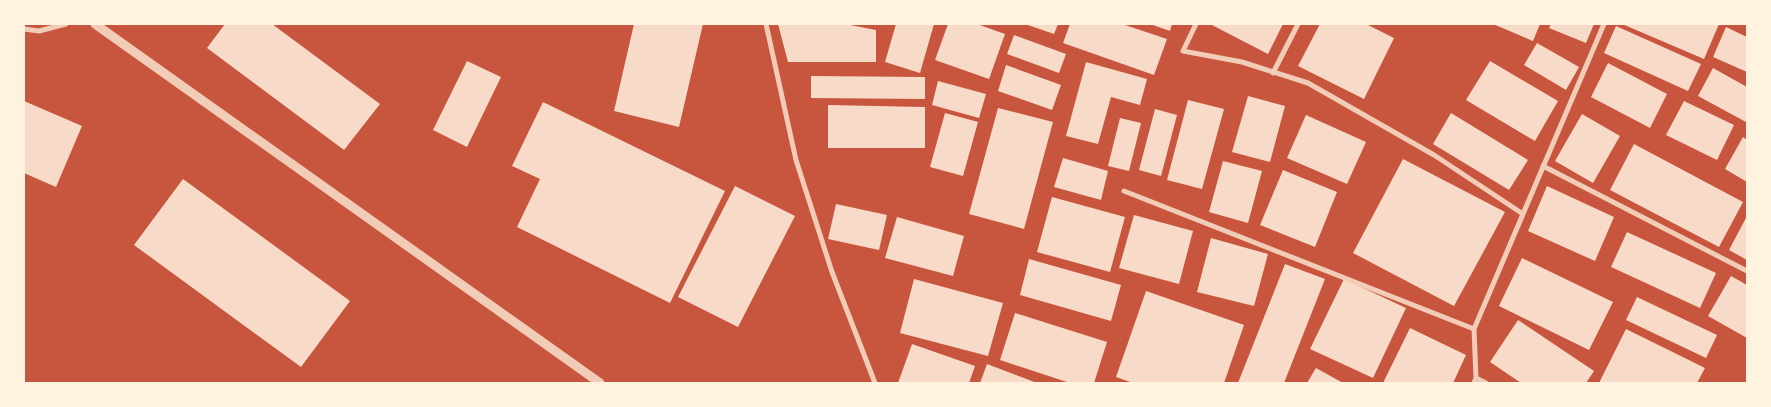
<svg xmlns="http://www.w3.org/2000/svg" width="1771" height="407" font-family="'IBM Plex Sans',sans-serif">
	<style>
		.building { fill: #f7dbc8 }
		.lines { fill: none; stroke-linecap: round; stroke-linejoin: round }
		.minor { stroke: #f1ccb7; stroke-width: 5 }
		.tertiary { stroke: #f1ccb7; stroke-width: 9 }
	</style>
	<rect width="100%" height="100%" fill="#c8553d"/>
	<!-- building -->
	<path class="building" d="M225,24h47l108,80 -36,46 -137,-102z
		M634,24h69l-24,103 -65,-16z
		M778,24h67l31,6v32h-88z
		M896,24h38l-14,49 -35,-11z
		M948,24h29l28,10 -16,45 -54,-19z
		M1025,24h33l-4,10z
		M1070,24h52l45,15 -13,36 -91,-32z
		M1150,24h22l-2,7z
		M1210,24h73l-15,30z
		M1320,24h46l28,14 -30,61 -66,-33z
		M1493,24h47l-7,17z
		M1551,24h43l-8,19 -37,-15z
		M1622,24h97l-15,35z
		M1616,26l85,38 -13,27 -84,-38z
		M1726,27l21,10v35l-34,-15z
		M1014,35l52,19 -7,19 -52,-19z
		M1537,43l42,24 -13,23 -42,-25z
		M467,61l34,16 -34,70 -34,-17z
		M1490,61l68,40 -23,40 -69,-41z
		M1086,62l61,17 -7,26 -29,-8 -13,47 -32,-8z
		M1608,63l59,31 -17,34 -59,-31z
		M1006,65l55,20 -9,25 -54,-19z
		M1713,68l34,19 -1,35 -48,-26z
		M811,76l114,1v22l-114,-1z
		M938,81l48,13 -7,24 -47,-13z
		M1248,96l37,10 -15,56 -38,-10z
		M1188,100l36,9 -22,80 -35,-9z
		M24,101l58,25 -26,61 -32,-14z
		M1684,101l50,24 -17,35 -51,-25z
		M543,102l182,89 -55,112 -153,-76 23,-48 -28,-13z
		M828,105l97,2v41h-97z
		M998,108l55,14 -29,107 -55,-15z
		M1155,109l22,6 -16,61 -22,-6z
		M945,113l33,9 -15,54 -33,-9z
		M1451,113l77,47 -19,30 -76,-46z
		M1582,114l38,22 -27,47 -38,-22z
		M1306,115l60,27 -19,42 -60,-26z
		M1120,118l21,5 -12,48 -21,-5z
		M1743,137l4,3v42l-22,-13z
		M1634,144l109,58 -24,45 -109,-57z
		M1063,158l45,13 -7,29 -47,-13z
		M1403,159l102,53 -51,94 -101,-53z
		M1223,161l39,10 -14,52 -39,-11z
		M1283,170l54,22 -22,55 -55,-22z
		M183,179l167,122 -49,66 -167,-122z
		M735,186l60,30 -57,111 -60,-30z
		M1547,186l67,31 -19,44 -67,-30z
		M1052,197l73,20 -15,55 -73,-20z
		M836,204l51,11 -8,35 -51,-11z
		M1134,215l59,16 -14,53 -60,-16z
		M1747,216v44l-18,-10z
		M897,217l67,19 -11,40 -68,-18z
		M1627,232l89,41 -16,35 -89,-41z
		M1211,238l57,16 -14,52 -57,-14z
		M1522,258l91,44 -24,48 -90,-44z
		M1029,259l92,26 -10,36 -91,-26z
		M1285,264l40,15 -41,104h-46z
		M1731,276l16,9v53l-39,-22z
		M914,279l89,24 -15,53 -88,-23z
		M1344,279l62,29 -33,70 -63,-29z
		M1146,291l98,34 -20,58h-91l-17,-6z
		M1637,297l80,38 -11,23 -80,-38z
		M1015,313l92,29 -13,41h-24l-70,-23z
		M1518,320l76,51 -8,12h-65l-31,-21z
		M1410,328l56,27 -13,28h-70z
		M1626,329l79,39 -8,15h-98z
		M912,344l63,22 -6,17h-71z
		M987,364l50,19h-57z
		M1316,368l27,15h-36z"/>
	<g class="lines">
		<!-- minor -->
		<path class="minor" d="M766,24l30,136 36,112 43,111
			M1196,24l-13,27 59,11 66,21 126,72 89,59
			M24,29l15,2 27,-7
			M1273,73l25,-49
			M1543,166l204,105
			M1124,191l350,138 130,-305
			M1476,378l10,5
			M1474,383l2,-5 -2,-49"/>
		<!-- tertiary -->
		<path class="tertiary" d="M95,24l505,359"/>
	</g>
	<!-- border -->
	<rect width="1771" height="407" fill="none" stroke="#fff3e0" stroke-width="50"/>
</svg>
